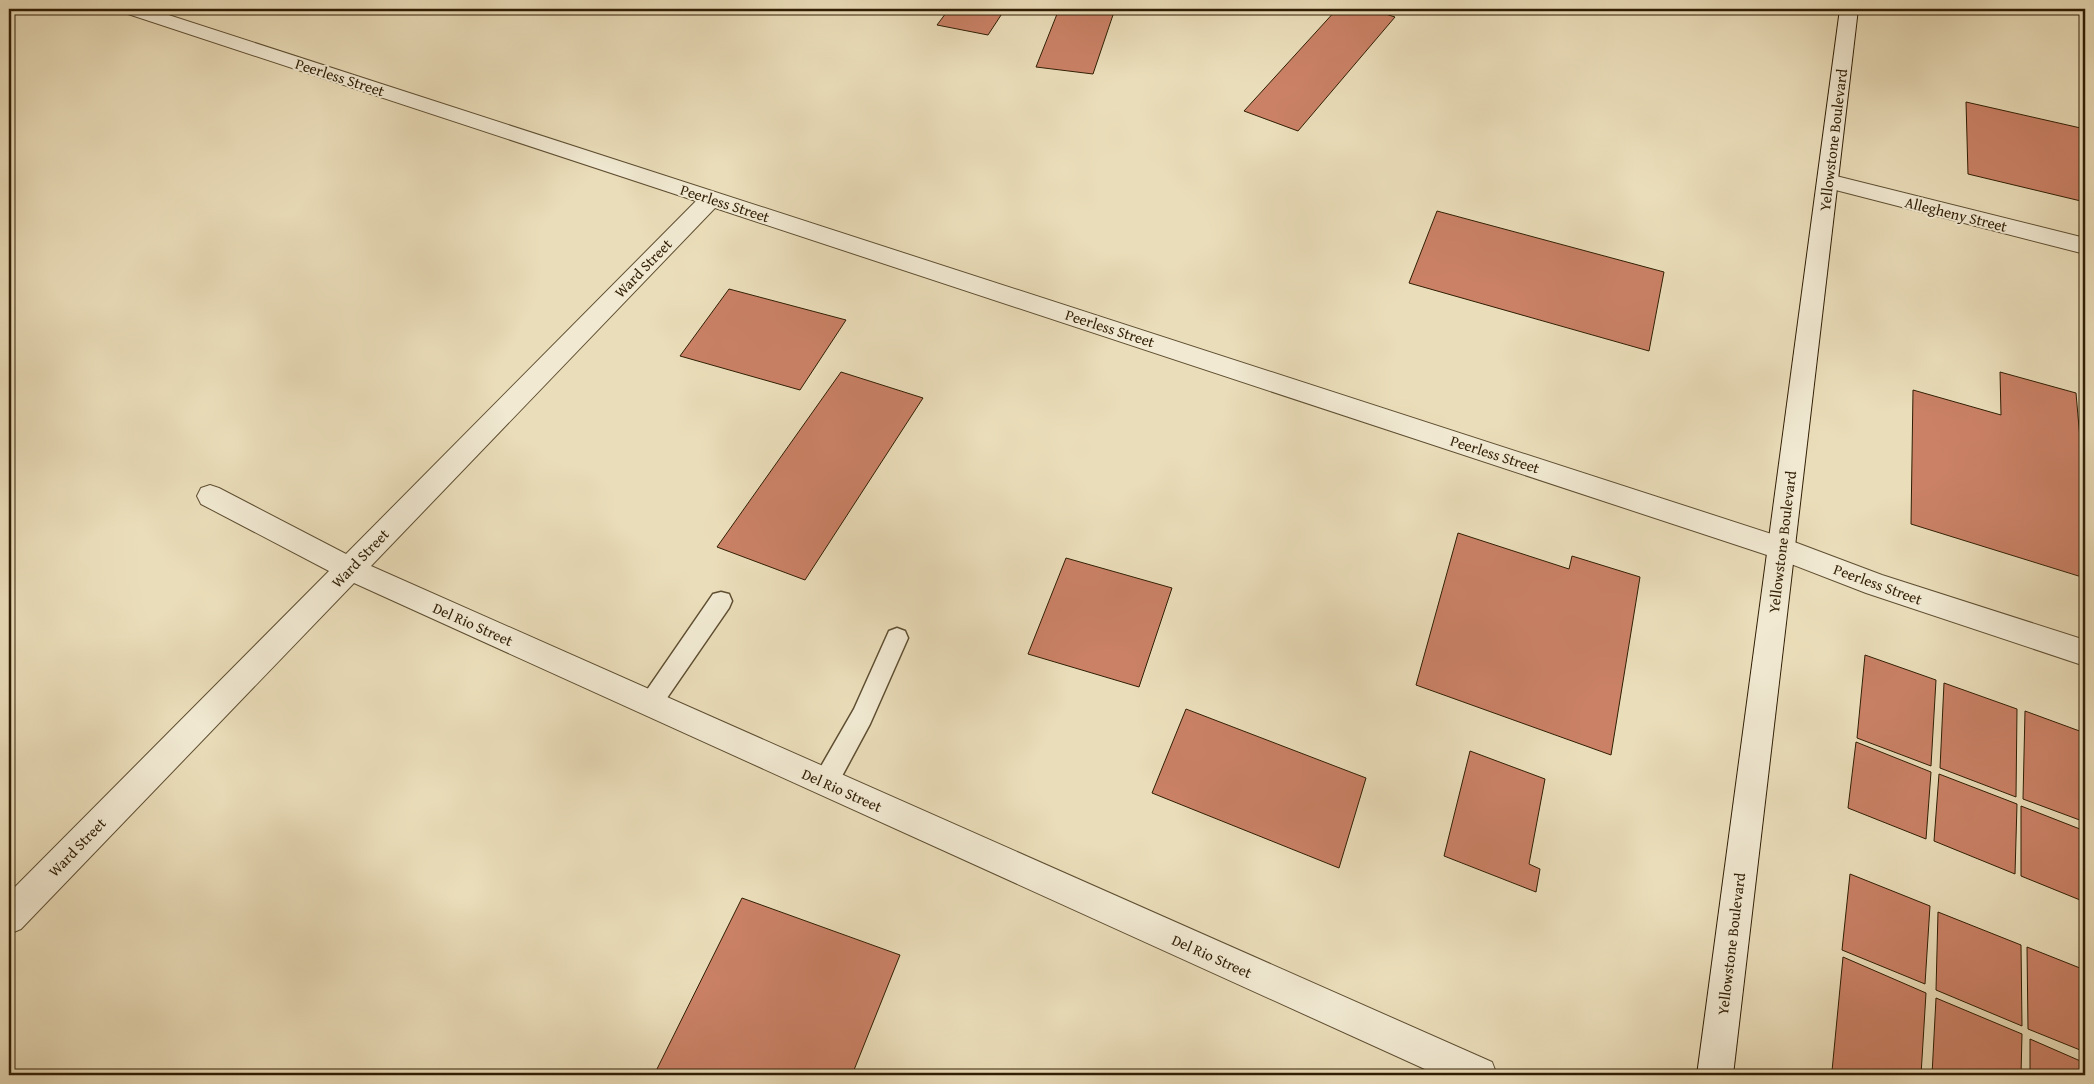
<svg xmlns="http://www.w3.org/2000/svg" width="2094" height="1084" font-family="'Gentium Book Plus',serif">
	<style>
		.building { fill: #ca8166; stroke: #301e04 }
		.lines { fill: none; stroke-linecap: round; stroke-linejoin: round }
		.lane-casing { stroke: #5e4e31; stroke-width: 3 }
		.street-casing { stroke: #5e4e31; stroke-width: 2 }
		.secondary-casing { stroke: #301e04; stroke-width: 2 }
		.lane { fill: #f1e9d2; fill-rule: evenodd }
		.street { fill: #f1e9d2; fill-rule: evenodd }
		.secondary { fill: #f1e9d2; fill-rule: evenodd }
		.labels { text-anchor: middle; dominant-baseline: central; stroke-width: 4; stroke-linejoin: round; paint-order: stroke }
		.street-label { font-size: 15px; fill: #301e04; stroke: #f1e9d2 }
	</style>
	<rect width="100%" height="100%" fill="#eaddb9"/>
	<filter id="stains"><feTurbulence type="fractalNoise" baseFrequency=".004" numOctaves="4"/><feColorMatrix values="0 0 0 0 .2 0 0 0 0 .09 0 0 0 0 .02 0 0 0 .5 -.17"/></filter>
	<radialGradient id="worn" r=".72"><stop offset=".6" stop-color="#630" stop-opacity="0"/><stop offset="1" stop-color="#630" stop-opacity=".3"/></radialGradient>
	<!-- building -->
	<path class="building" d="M949,9h56l-17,26 -51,-10z
		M1059,9h56l-22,65 -57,-7z
		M1337,9h33l25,8 -97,114 -54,-20z
		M1966,102l119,27v73l-117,-28z
		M1437,211l227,61 -15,79 -240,-68z
		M729,289l117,31 -46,70 -120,-34z
		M841,372l82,26 -118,182 -88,-33z
		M2000,372l76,21 9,103v82l-174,-54 2,-134 88,25z
		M1458,533l111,36 3,-13 68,21 -29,178 -195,-70z
		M1066,558l106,30 -33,99 -111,-33z
		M1865,655l71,25 -5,86 -74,-28z
		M1944,683l73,26 -1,88 -76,-29z
		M1186,709l180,69 -27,90 -187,-75z
		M2025,711l60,22v89l-62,-23z
		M1856,742l75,30 -5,67 -78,-31z
		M1470,751l75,28 -16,85 11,5 -4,23 -92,-36z
		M1939,774l78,30 -2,70 -81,-33z
		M2021,806l64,25v71l-64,-26z
		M1850,874l80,32 -5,78 -83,-34z
		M742,898l158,57 -48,120h-198z
		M1938,912l83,33 1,81 -86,-36z
		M2027,947l58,23v82l-57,-23z
		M1843,957l83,36 -5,82h-80l-9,-4z
		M1936,998l86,36 -1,41h-89z
		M2030,1039l55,24v12h-55z"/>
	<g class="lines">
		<!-- lane casing -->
		<g class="lane-casing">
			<path id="lane" d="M721,592l8,2 3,7 -3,7 -71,103 -8,3 -8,-3 -4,-7 4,-7 71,-103z
				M897,628l8,3 3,7 -38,86 -36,67 -9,3 -9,-3 -3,-8 3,-8 38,-66 35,-78z"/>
		</g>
		<!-- street casing -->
		<g class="street-casing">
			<path id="street" d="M123,9h27l1631,528 101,38 203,65v26l-219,-73 -93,-36 -1058,-349 -344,358 1121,496 5,13h-59l-1084,-492 -333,346 -12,5v-41l320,-322 -128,-67 -4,-8 4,-8 9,-3 9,3 127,66 350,-353 -571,-188z
				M1828,174l257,64v16l-265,-68 -3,-5 3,-5z"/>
		</g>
		<!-- secondary casing -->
		<g class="secondary-casing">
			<path id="secondary" d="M1840,9h18l-125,1066h-36z"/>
		</g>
		<!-- lane -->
		<use href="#lane" class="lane"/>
		<!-- street -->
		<use href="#street" class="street"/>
		<!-- secondary -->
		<use href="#secondary" class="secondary"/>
	</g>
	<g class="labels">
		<!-- street labels -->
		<g class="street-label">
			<text transform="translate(340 77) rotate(18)">Peerless Street</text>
			<text transform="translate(1833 140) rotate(-83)">Yellowstone Boulevard</text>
			<text transform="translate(725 203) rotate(18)">Peerless Street</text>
			<text transform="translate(1956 214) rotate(14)">Allegheny Street</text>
			<text transform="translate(643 268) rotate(-46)">Ward Street</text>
			<text transform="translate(1110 328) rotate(18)">Peerless Street</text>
			<text transform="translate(1495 454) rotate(18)">Peerless Street</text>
			<text transform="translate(1782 542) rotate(-83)">Yellowstone Boulevard</text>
			<text transform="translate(360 558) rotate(-46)">Ward Street</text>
			<text transform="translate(1878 584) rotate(20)">Peerless Street</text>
			<text transform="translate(473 624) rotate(24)">Del Rio Street</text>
			<text transform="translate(842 790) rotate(24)">Del Rio Street</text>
			<text transform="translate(77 847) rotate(-46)">Ward Street</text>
			<text transform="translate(1731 944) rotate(-83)">Yellowstone Boulevard</text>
			<text transform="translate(1212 956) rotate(24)">Del Rio Street</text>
		</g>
	</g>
	<!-- margin -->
	<rect width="2094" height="1084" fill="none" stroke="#eaddb9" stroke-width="30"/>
	<rect x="10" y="10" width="2074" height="1064" fill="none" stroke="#301e04" stroke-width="2.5"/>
	<rect x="15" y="15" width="2064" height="1054" fill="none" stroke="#301e04"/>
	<rect width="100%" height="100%" filter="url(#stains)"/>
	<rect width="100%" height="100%" fill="url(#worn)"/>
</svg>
